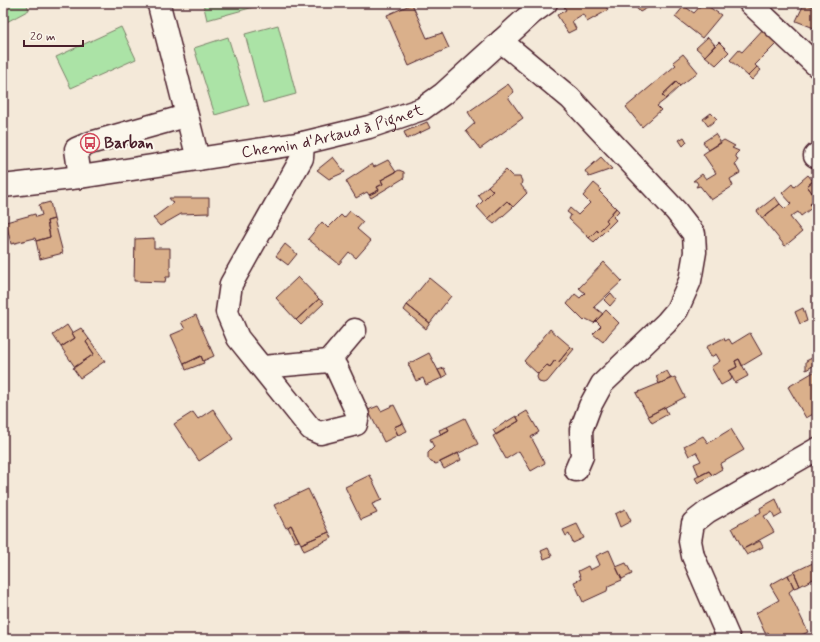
<svg xmlns="http://www.w3.org/2000/svg" width="820" height="642" font-family="Mynerve,sans-serif">
	<style>
		.green { fill: #abe3a6; stroke: #7a8168 }
		.building { fill: #dab08b; stroke: #4a1f2b }
		.lines { fill: none; stroke-linecap: round; stroke-linejoin: round }
		.minor-casing { stroke: #4a1f2b; stroke-width: 25 }
		.minor { stroke: #fbf7ec; stroke-width: 22 }
		.labels { text-anchor: middle; dominant-baseline: central; stroke-width: 4; stroke-linejoin: round; paint-order: stroke }
		.street-label { font-size: 16px; fill: #4a1f2b; stroke: #fbf7ec }
		.poi-label { font-size: 16px; font-weight: bold; fill: #4a1f2b; stroke: #fbf7ec; text-anchor: start }
	</style>
	<rect width="100%" height="100%" fill="#f4e9d9"/>
	<filter id="ink" filterUnits="userSpaceOnUse"><feTurbulence type="fractalNoise" baseFrequency=".025" numOctaves="2"/><feDisplacementMap in="SourceGraphic" scale="8" xChannelSelector="R" yChannelSelector="G"/><feConvolveMatrix kernelMatrix="1 2 1 2 8 2 1 2 1" color-interpolation-filters="sRGB"/></filter>
	<g filter="url(#ink)">
		<!-- green -->
		<path class="green" d="M3,3h23l3,7 -26,14z
			M203,3h65l-61,17z
			M278,25l18,69 -33,9 -18,-69z
			M121,27l15,32 -65,29 -15,-31z
			M228,37l21,68 -34,10 -21,-67z"/>
		<!-- building -->
		<path class="building" d="M562,3h42l4,7 -21,12 -4,-8 -11,7 4,8 -8,4 -11,-18 9,-5z
			M632,3h12l3,5 -7,4z
			M703,3l18,12 -19,23 -27,-21 9,-11 10,7z
			M412,4l15,34 15,-5 7,15 -40,18 -22,-51z
			M804,4l13,4v15l-3,5 -18,-7z
			M765,27l14,14 -24,24 2,2 -9,9 -18,-16 9,-10 3,2z
			M708,37l7,8 -10,11 -9,-8z
			M719,42l10,10 -13,13 -11,-9z
			M683,54l15,18 -18,14 -4,-4 -14,13 4,4 -9,7 4,4 -19,17 -16,-20 50,-42 -3,-3z
			M757,67l4,3 -9,10 -4,-4z
			M676,82l4,4 -14,13 -4,-4z
			M508,84l6,8 -6,5 15,21 -43,31 -14,-18 9,-8 -7,-11z
			M711,113l6,6 -9,7 -5,-7z
			M427,122l3,6 -23,11 -3,-7z
			M715,134l6,9 -12,7 -6,-8z
			M684,137l3,5 -4,4 -4,-6z
			M724,140l11,6 -3,2 7,3 -4,4 3,5 -3,4 5,9 -10,6 3,7 -22,14 -11,-14 -4,1 2,-3 -2,-3h-3l9,-7 4,5 10,-6 -13,-19z
			M333,157l12,15 -16,7 -12,-9z
			M601,157l11,12 -23,8 -4,-6z
			M388,160l8,12 -15,8 2,4 -6,3 2,3 -10,5 -2,-3 -11,6 -10,-17 26,-17 2,3z
			M399,170l5,2v6l-33,20 -2,-3 10,-5 -2,-3 6,-3 -2,-4z
			M506,170l7,7h7l2,4 -1,4 6,8 -14,14 -6,-6 -19,18 -11,-12 16,-16 -5,-5z
			M808,175l5,6 -6,5 10,13 -7,5 3,3 -12,9 -3,-4 -8,5 12,15 -17,14 -23,-28 18,-14 5,5 6,-6 -9,-10 10,-9 2,3z
			M813,181l4,5v22l-2,2 -5,-6 7,-5 -10,-13z
			M594,183l7,6 -2,2 17,17 -10,12 2,2 -10,10 -1,-2 -8,8 -20,-19 2,-4 -4,-3 3,-4 8,7 12,-12 -7,-7z
			M488,186l5,5 -10,10 -5,-6z
			M775,197l5,7 -18,14 -5,-7z
			M169,198h40v15l-28,1 -21,12 -7,-8 20,-15z
			M507,201l6,6 -19,17 -6,-5z
			M50,202l4,17 -7,2 3,16 -14,4 -1,-3 -24,6 -5,-22 29,-8 1,3 6,-2 -3,-10z
			M616,208l3,3 -6,6 3,3 -22,22 -5,-4 8,-8 1,2 10,-10 -2,-2z
			M350,211l13,11 -6,7 14,12 -15,17 -7,-6 -10,12 -31,-25 14,-17 6,6 13,-13 3,3z
			M54,219l9,34 -23,6 -4,-18 14,-4 -3,-16z
			M154,238v10h16v29h-4l-1,5 -31,-1 1,-42z
			M285,244l12,10 -9,11 -12,-9z
			M604,262l18,19 -28,26 9,7 -9,9 -8,-4 -2,2 -17,-17 8,-10 5,4 5,-5 -6,-5z
			M298,277l21,22 -23,21 -20,-22z
			M429,278l22,18 -21,27 -23,-18z
			M611,293l5,6 -6,7 -6,-6z
			M319,299l5,4 -23,22 -5,-5z
			M407,305l23,18 -4,6 -22,-19z
			M803,308l4,13 -7,3 -5,-12z
			M606,310l13,13 -10,11 -6,8 -10,-8 8,-8 -5,-5z
			M196,315l18,41 -11,5 -2,-5 -17,8 -13,-29 14,-6 -4,-7z
			M67,325l8,13 -14,9 -8,-12z
			M81,328l8,11 -3,3 8,12 -19,13 -14,-20 14,-9 -3,-5z
			M550,329l21,18 -13,16 -3,-3 -5,7 -3,-2 -9,9 -14,-13z
			M750,333l12,21 -20,12 -3,-7 -4,2 2,6 -8,4 3,8 -11,6 -10,-18 9,-6 -4,-7 -5,3 -5,-10 18,-9 1,3 4,-2 3,5z
			M89,339l16,22 -25,17 -7,-10 21,-14 -8,-12z
			M571,347l3,2 -27,33 -4,1 -4,-1 -2,-5 1,-3 9,-9 3,2 5,-7 3,3z
			M429,353l13,25 -16,7 -3,-7 -7,3 -8,-17z
			M201,356l3,7 -18,7 -2,-6z
			M814,357l2,7 -10,6v-9z
			M739,359l9,17 -13,7 -6,-12 8,-4 -2,-6z
			M444,368l3,7 -5,3 -4,-8z
			M817,370v42l-11,6 -18,-31z
			M667,371l4,7 -12,6 -3,-8z
			M675,377l10,20 -37,19 -12,-23z
			M394,405l9,18 -9,4 4,8 -14,7 -16,-32 10,-4 3,5z
			M665,407l3,7 -16,9 -4,-7z
			M213,409l20,30 -34,22 -25,-37 19,-12 5,7z
			M527,411l12,21 -8,5 14,26 -14,8 -12,-20 -13,8 -13,-23 26,-15 -2,-4z
			M516,416l3,5 -23,14 -3,-5z
			M465,418l13,26 -42,20 -5,-2 -3,-4v-5l6,-6 -4,-8 19,-9 -2,-3z
			M403,423l4,8 -9,4 -4,-8z
			M447,427l2,3 -8,5 -2,-5z
			M731,429l13,21 -24,14 2,5 -10,6 -3,-4 -10,5 -5,-12 7,-3 -5,-9 -7,4 -5,-10 19,-10 5,7z
			M458,453l3,7 -17,9 -4,-7z
			M709,471l3,4 -14,8 -3,-5z
			M370,475l12,25 -10,4 5,9 -16,7 -16,-33z
			M308,489l21,43 -28,12 -10,-19 -5,3 -12,-23z
			M776,499l6,15 -7,4 -3,-6 -8,4 10,16 -31,17 -11,-21 29,-16 -1,-4z
			M625,509l6,12 -11,6 -5,-13z
			M577,524l7,14 -11,5 -4,-9 -3,2 -3,-6z
			M291,525l8,16 -4,1 -7,-15z
			M329,532l3,6 -28,13 -3,-7z
			M760,541l3,6 -16,8 -4,-6z
			M548,548l4,8 -8,3 -3,-8z
			M609,550l13,30 -14,6 -1,5 -24,11 -9,-20 7,-3 -3,-8 10,-5 2,4 10,-5 -4,-9z
			M817,561v16l-17,9 -6,-14z
			M626,563l6,11 -10,5 -6,-12z
			M794,572l6,14 -6,2 -6,-13z
			M788,575l6,13 -5,4 19,40 -14,7h-23l-3,-7 -3,1 -9,-20 23,-13 -9,-15z"/>
		<g class="lines">
			<!-- minor casing -->
			<g class="minor-casing">
				<g id="minor">
					<path d="M750,3l67,63"/>
					<path d="M159,5l39,154"/>
					<path d="M501,41l69,57 106,113 18,23 1,18 -5,29 -13,29 -11,13 -64,61 -12,22 -9,24 1,26 -6,14"/>
					<path d="M815,156l2,-2"/>
					<path d="M80,177l-4,-28 14,-6 96,-27"/>
					<path id="s1" d="M3,186l77,-9 223,-34 66,-16 53,-18 21,-15 89,-81 14,-10"/>
					<path d="M329,361l26,-31"/>
					<path d="M263,367l66,-6 7,6 22,48 -2,9 -36,9 -9,-4 -73,-91 -11,-26 4,-28 71,-126 1,-15"/>
					<path d="M729,639l-36,-83 -3,-15 3,-18 14,-11 110,-63"/>
				</g>
			</g>
			<!-- minor -->
			<use href="#minor" class="minor"/>
		</g>
	</g>
	<!-- icons -->
	<defs>
		<g id="bus-ring" transform="scale(1)"><circle r="9.5" fill="#fbf7ec" stroke="#d1495b" stroke-width="1.5"/><path d="M-5-6H5V4H4V6H2V4H-2V6H-4V4H-5ZM-3.5-4V0h7V-4ZM-3.5 1.2v1.5H-2V1.2ZM2 1.2v1.5H3.5V1.2Z" fill="#d1495b"/></g>
	</defs>
	<g fill-rule="evenodd">
		<use href="#bus-ring" x="90" y="143"/>
	</g>
	<g class="labels">
		<!-- street labels -->
		<g class="street-label">
			<text stroke="none"><textPath href="#s1" startOffset="334">Chemin d'Artaud à Pignet</textPath></text>
		</g>
		<!-- poi labels -->
		<g class="poi-label">
			<text x="104" y="143">Barban</text>
		</g>
	</g>
	<!-- margin -->
	<rect width="820" height="642" fill="none" stroke="#fbf7ec" stroke-width="16"/>
	<rect x="8" y="8" width="804" height="626" fill="none" stroke="#4a1f2b" stroke-width="1.5" filter="url(#ink)"/>
	<!-- scale -->
	<path d="M24 40v6h59v-6" fill="none" stroke="#4a1f2b" stroke-width="2"/>
	<text x="30" y="40" font-size="12" fill="#4a1f2b" stroke="#fbf7ec" stroke-width="3" paint-order="stroke">20 m</text>
</svg>
